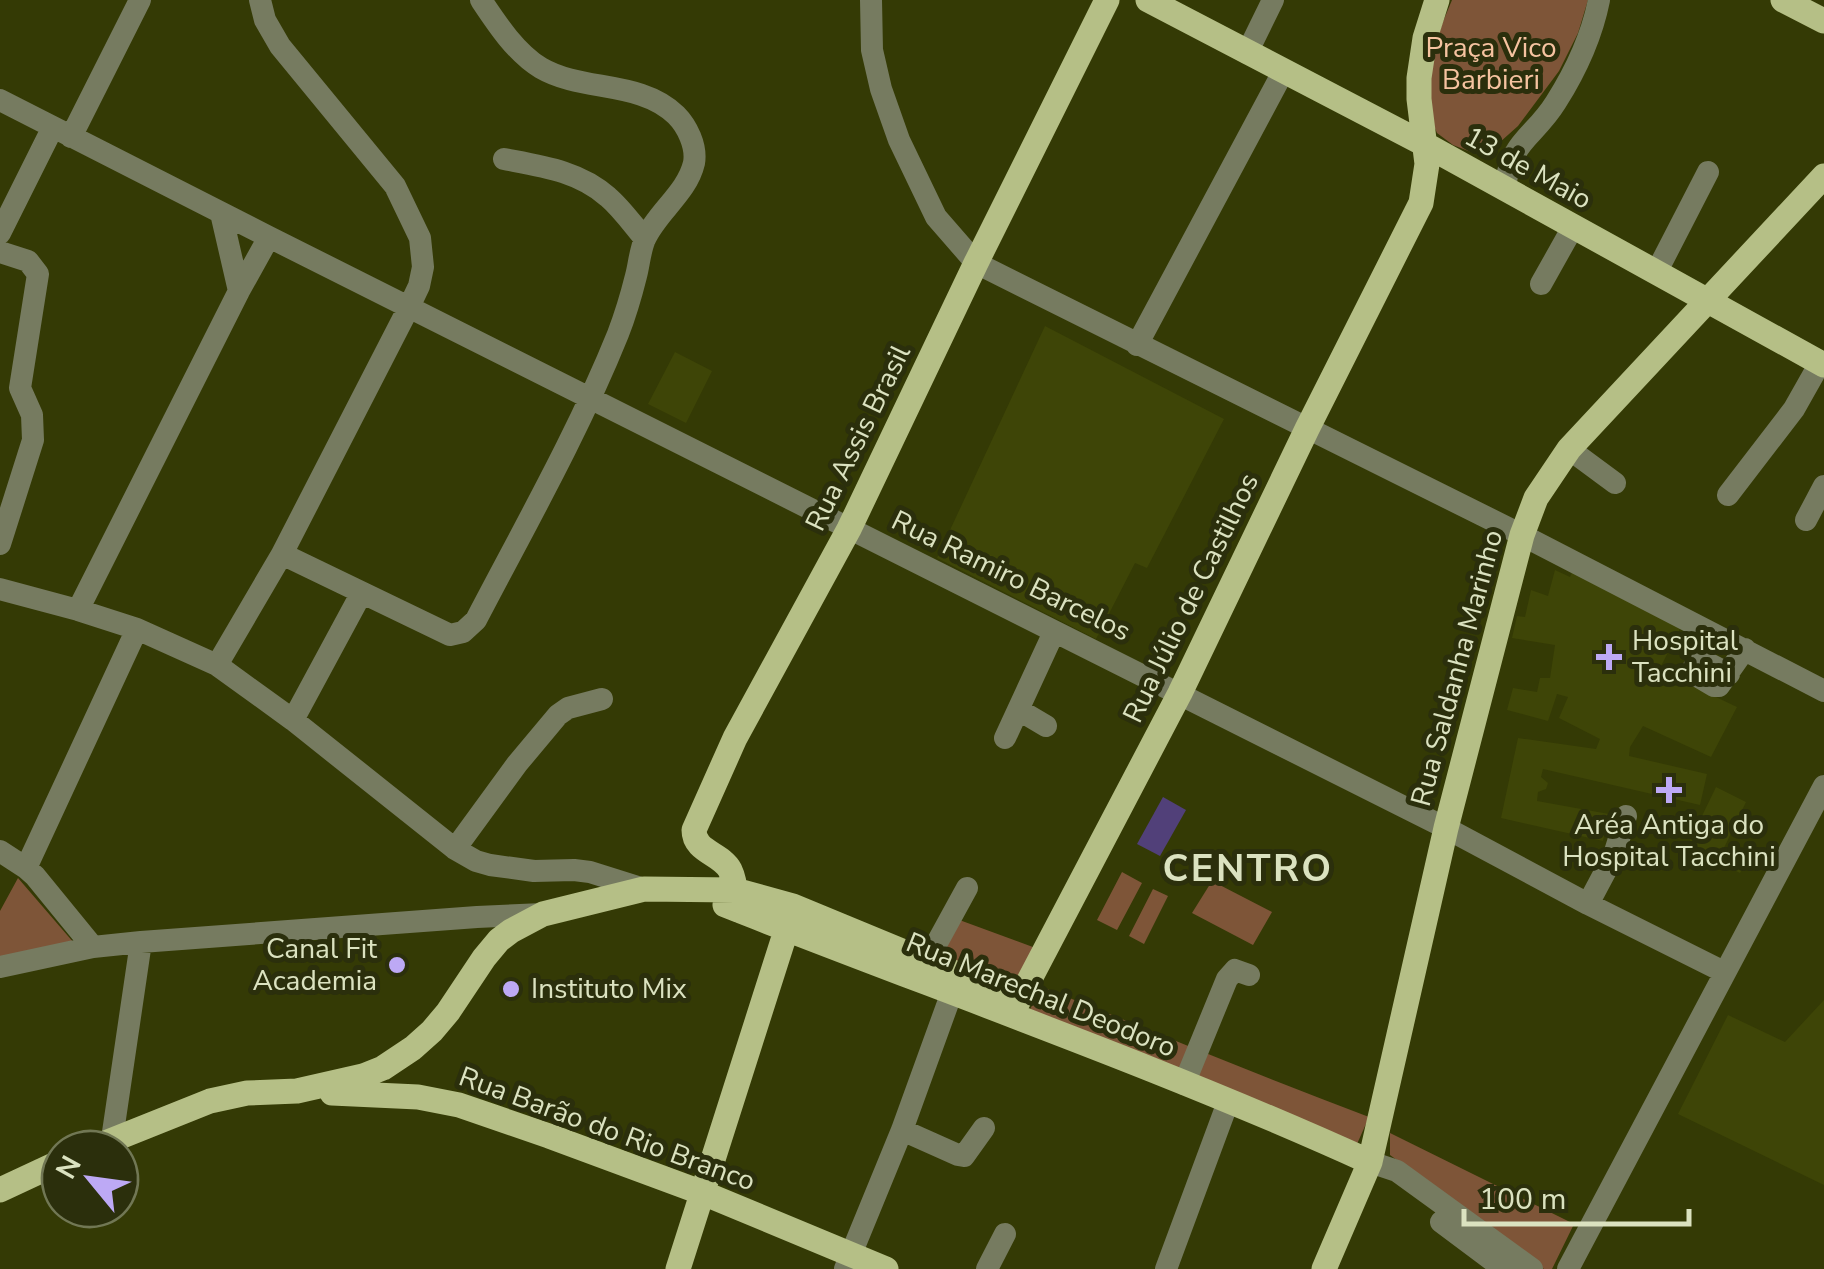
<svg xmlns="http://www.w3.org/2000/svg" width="1824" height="1269" font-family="'Nunito Sans',sans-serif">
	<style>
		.built { fill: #3e4507 }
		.green { fill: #7e5538 }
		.water { fill: #514079 }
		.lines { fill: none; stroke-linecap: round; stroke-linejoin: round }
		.minor { stroke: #767b60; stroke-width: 22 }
		.major { stroke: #b5bf86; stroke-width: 25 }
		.poi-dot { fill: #bda9f5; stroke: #2b2f0c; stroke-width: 4 }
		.labels { text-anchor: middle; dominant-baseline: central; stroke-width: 10; stroke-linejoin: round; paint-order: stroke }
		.park-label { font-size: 28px; fill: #f6c3a0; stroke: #2b2f0c }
		.street-label { font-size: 28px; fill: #dbe2c0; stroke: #2b2f0c }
		.poi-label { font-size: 28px; fill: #dbe2c0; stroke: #2b2f0c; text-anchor: start }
		.district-label { font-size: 38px; font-weight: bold; letter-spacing: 2.5px; fill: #dbe2c0; stroke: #2b2f0c }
	</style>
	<rect width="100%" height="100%" fill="#343a05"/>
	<!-- built -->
	<path class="built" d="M1045,326l179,93 -77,149 -12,-5 -39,76 -159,-81z
		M675,352l37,19 -26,52 -38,-19z
		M1555,570l15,7 3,-7 110,53 -24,47 78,37 -26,50 -68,-31 -13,21 -1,9 78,18 -7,31 -157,-36 -2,8 7,6 -2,6 -8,3 -1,9 72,13 -6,27 -102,-23 17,-80 78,11 4,-10 -41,-21 9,-21 -11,-3 -9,27 -41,-11 6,-22 24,4 3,-14h10l5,-33 -43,-7 5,-22 8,1 6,-27 17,6z
		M1716,787l30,15 -23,48 23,12 -6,11 -53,-26z
		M1824,1000v185l-146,-71 50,-99 57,27z"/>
	<!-- green -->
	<path class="green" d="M1452,0h136l-10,33 -19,38 -41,55 -28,25 -14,3 -23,-9 -16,-12 -6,-14v-57l11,-38z
		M1122,872l20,11 -25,47 -20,-10z
		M18,878l56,65 -74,16v-48z
		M1212,881l60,31 -19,33 -61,-32z
		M1153,889l15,7 -24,48 -15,-8z
		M954,918l87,32 -23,43 -85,-36z
		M1042,987c109,43 217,89 327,130l-12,27 -330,-129z
		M1390,1133l184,91 -22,45h-8l-154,-114z"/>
	<!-- water -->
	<path class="water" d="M1163,797l23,13 -26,46 -23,-12z"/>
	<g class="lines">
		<!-- minor -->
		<path class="minor" d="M871,0l1,50 9,39 18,51 37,77 40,46 546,272 302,156
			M1247,53l26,-53
			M0,100l269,137 1177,591 142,76 136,68
			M71,137l69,-137
			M504,159c37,7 75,12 104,38 14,12 25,28 37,42
			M1505,188c6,-49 28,-49 51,-86 19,-30 36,-67 43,-102
			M221,213l18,78
			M0,233l53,-106
			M0,252l28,9 10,13 -18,114 12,27 1,25 -33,104
			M1656,273l52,-101
			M1541,284l32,-57
			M1137,345l146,-273
			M1569,449l46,34
			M1728,495l66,-86 26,-46
			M1806,520l18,-34
			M282,554l168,81 13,-3 13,-12c49,-94 102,-187 142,-286 7,-18 13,-38 18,-58 3,-11 4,-26 9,-37 12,-27 42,-46 49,-76 3,-17 -7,-37 -18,-48 -36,-35 -94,-23 -135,-47 -25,-15 -44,-44 -60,-68
			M0,589l78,21 59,19 80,36 76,55 162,129 21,12 14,4 44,6 40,-1 16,2 54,17
			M78,610l161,-319 30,-54
			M217,665l65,-111 127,-247 10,-21 4,-19 -3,-29 -25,-52 -115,-140 -15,-26 -5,-20
			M1729,674l-29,-15 -8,11v3l22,13h5l26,-37
			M1019,710l27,16
			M293,720l68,-126
			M1005,738l49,-106
			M455,849l62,-85 41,-49 10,-7 34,-9
			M0,851l26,17 9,8 58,71
			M26,868l111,-239
			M1588,904l26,-49 12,-39
			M927,961l40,-73
			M0,967l93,-20 48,-5 336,-25 66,-3
			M1184,1084l43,-105 8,-9 14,5
			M902,1130l56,25 6,1 20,-28
			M112,1139l29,-197
			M1370,1162l27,9 135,98
			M1441,1222l63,47
			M845,1269l57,-139 50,-138
			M987,1269l18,-35
			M1166,1269l62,-167
			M1568,1269l256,-483"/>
		<!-- major -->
		<path class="major" d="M1148,0l278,145 398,220
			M1783,0l41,21
			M725,905c215,85 434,161 645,257
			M738,910c-2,-12 -2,-28 -8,-40 -9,-17 -36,-18 -36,-40l41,-92 114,-209 127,-266 131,-263
			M1011,1015l169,-322 127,-264 114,-226 6,-39 -8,-65v-21l6,-40 12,-38
			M332,1093l86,4 41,8 90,31 154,57 183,76
			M90,1149l120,-48 37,-8 50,-2 66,-15 20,-8 30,-20 19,-17 16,-19 36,-54 15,-18 12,-9 32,-17 101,-25 91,1 58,16 225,93
			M0,1190l60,-28
			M678,1269l114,-357
			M1324,1269l46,-107 76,-334 76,-293 14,-37 33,-49 255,-273"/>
	</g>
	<!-- markers -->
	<g class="poi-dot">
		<path d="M1604 642h10v10h10v10h-10v10h-10v-10h-10v-10h10z"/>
		<path d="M1664 775h10v10h10v10h-10v10h-10v-10h-10v-10h10z"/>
		<circle cx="397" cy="965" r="10"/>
		<circle cx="511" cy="989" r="10"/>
	</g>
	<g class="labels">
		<!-- park labels -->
		<g class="park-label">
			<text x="1491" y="48">Praça Vico<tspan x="1491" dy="32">Barbieri</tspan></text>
		</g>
		<!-- street labels -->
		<g class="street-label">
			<text transform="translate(1528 168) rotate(29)">13 de Maio</text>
			<text transform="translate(858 438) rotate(-64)">Rua Assis Brasil</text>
			<text transform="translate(1011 576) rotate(26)">Rua Ramiro Barcelos</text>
			<text transform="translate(1191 598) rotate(-64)">Rua Júlio de Castilhos</text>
			<text transform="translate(1457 668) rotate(-75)">Rua Saldanha Marinho</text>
			<text transform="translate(1041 995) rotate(22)">Rua Marechal Deodoro</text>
			<text transform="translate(607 1129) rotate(20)">Rua Barão do Rio Branco</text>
		</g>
		<!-- poi labels -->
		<g class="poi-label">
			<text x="1632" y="641">Hospital<tspan x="1632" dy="32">Tacchini</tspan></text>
			<text x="1669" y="825" text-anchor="middle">Aréa Antiga do<tspan x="1669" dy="32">Hospital Tacchini</tspan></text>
			<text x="377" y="949" text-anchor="end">Canal Fit<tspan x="377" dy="32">Academia</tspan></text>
			<text x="531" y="989">Instituto Mix</text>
		</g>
		<!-- district labels -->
		<g class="district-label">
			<text x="1248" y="868">CENTRO</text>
		</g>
	</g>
	<!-- north arrow -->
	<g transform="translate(90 1179) rotate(299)"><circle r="48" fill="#2b2f0c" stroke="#717754" stroke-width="2.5"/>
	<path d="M0-8L18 38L0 25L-18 38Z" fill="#bda9f5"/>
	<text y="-15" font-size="28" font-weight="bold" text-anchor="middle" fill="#dbe2c0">N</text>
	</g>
	<!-- scale -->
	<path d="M1464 1209v15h225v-15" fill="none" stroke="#dbe2c0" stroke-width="5"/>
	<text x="1479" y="1209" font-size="30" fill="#dbe2c0" stroke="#2b2f0c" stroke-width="8" paint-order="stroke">100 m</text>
</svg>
